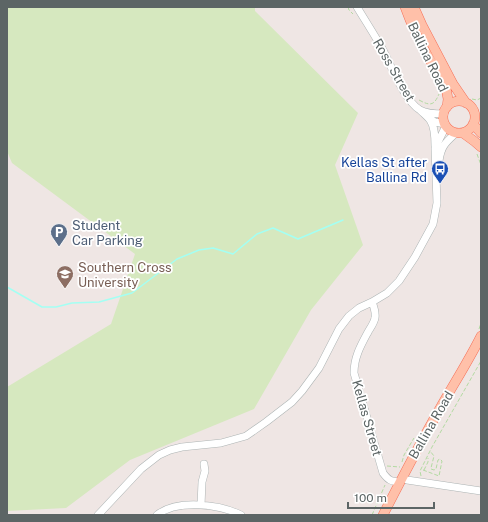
<svg xmlns="http://www.w3.org/2000/svg" width="488" height="522" font-family="'Public Sans',sans-serif">
	<style>
		.green { fill: #d6e8bf }
		.lines { fill: none; stroke-linecap: round; stroke-linejoin: round }
		.stream { stroke: #a4fff3; stroke-width: 1.5 }
		.minor-casing { stroke: #adb4b4; stroke-width: 8 }
		.major-casing { stroke: #f76e55; stroke-width: 10 }
		.path { stroke: #b3daa2; stroke-width: 1; stroke-dasharray: 4 2; stroke-linecap: butt }
		.minor { stroke: #fff; stroke-width: 7 }
		.major { stroke: #ffc0a9; stroke-width: 9 }
		.labels { text-anchor: middle; dominant-baseline: central; stroke-width: 3.5; stroke-linejoin: round; paint-order: stroke }
		.street-label { font-size: 13px; fill: #5c6565; stroke: #fff }
		.transit-label { font-size: 13px; fill: #164399; stroke: #fff; text-anchor: end }
		.service-label { font-size: 13px; fill: #4e5e75; stroke: #fff; text-anchor: start }
		.education-label { font-size: 13px; fill: #785e54; stroke: #fff; text-anchor: start }
	</style>
	<rect width="100%" height="100%" fill="#efe6e4"/>
	<!-- green -->
	<path class="green" d="M7,7h248v4l103,102 -23,52 28,80 -52,65 -57,99 -124,51 -64,48 -59,3v-124l104,-63 24,-70 -123,-91 -5,-12z"/>
	<g class="lines">
		<!-- stream -->
		<path class="stream" d="M7,287l35,20h14l16,-4 27,-1 33,-9 45,-34 22,-9 14,-2 20,6 24,-20 16,-6 25,11 45,-19"/>
		<!-- minor casing -->
		<g class="minor-casing">
			<path id="minor" d="M357,7c9,15 19,30 27,45 8,16 21,49 36,58 7,4 16,4 24,4
				M421,111c3,3 7,6 9,9 5,7 5,18 5,26
				M430,119l5,3 10,2
				M439,161c2,-15 7,-19 17,-28
				M372,302c2,5 4,10 3,16 -1,5 -4,9 -7,14 -7,13 -14,25 -14,41l29,100c6,8 8,8 17,9
				M407,480l74,11
				M201,505l1,-23 3,-11 -1,-7
				M98,515l43,-46 18,-14 11,-5 12,-3 39,-4 25,-7 20,-14 26,-20 10,-11 17,-23 20,-39 10,-13 10,-8 13,-6 15,-9 12,-12 16,-24 18,-33 4,-21 -2,-55 11,-22
				M157,515c20,-16 62,-11 84,0"/>
		</g>
		<!-- major casing -->
		<g class="major-casing">
			<path id="major" d="M405,7l5,13 11,24 25,44 2,11 -1,8
				M414,7l8,18 31,59 13,19
				M443 117a16 16 0 1 1 32 0a16 16 0 1 1-32 0Z
				M473,124l8,9
				M463,133l11,8 7,6
				M383,515c18,-35 36,-70 56,-105 14,-25 29,-48 42,-74"/>
		</g>
		<!-- path -->
		<path class="path" d="M348,7l1,3 4,4
			M472,99l5,1 4,-2
			M419,100c11,6 15,6 20,-6
			M477,154l4,11
			M479,329l2,-6
			M402,462l2,-7 10,-17
			M387,466l13,1
			M423,470l16,6 3,-15 -2,-2 -2,1 -2,9 -2,1 -3,-1v-1l3,-12 -4,-5
			M424,470l4,-8v-4
			M421,476l-1,-5 12,-24 49,-86
			M372,515l13,-30"/>
		<!-- minor -->
		<use href="#minor" class="minor"/>
		<!-- major -->
		<use href="#major" class="major"/>
	</g>
	<!-- icons -->
	<defs>
		<g id="bus-pin" transform="scale(0.9)"><path d="M0 17L-7.5 6A9.5 9.5 0 1 1 7.5 6Z" fill="#1a4fb4" stroke="#fff"/><path d="M-5-6H5V4H4V6H2V4H-2V6H-4V4H-5ZM-3.5-4V0h7V-4ZM-3.5 1.2v1.5H-2V1.2ZM2 1.2v1.5H3.5V1.2Z" fill="#fff"/></g>
		<g id="parking-pin" transform="scale(0.9)"><path d="M0 17L-7.5 6A9.5 9.5 0 1 1 7.5 6Z" fill="#5c6f8a" stroke="#fff"/><path d="M-3.5-5.5H1a3.5 3.5 0 0 1 0 7H-1V5.5H-3.5ZM-1-3.4V-.6H.8a1.4 1.4 0 0 0 0-2.8Z" fill="#fff"/></g>
		<g id="university-pin" transform="scale(0.9)"><path d="M0 17L-7.5 6A9.5 9.5 0 1 1 7.5 6Z" fill="#8d6e63" stroke="#fff"/><path d="M0-5L7-2L0 1L-7-2ZM-4 1L0 2.5L4 1V4Q0 6-4 4Z" fill="#fff"/></g>
	</defs>
	<g fill-rule="evenodd">
		<use href="#bus-pin" x="440" y="169"/>
		<use href="#parking-pin" x="59" y="232"/>
		<use href="#university-pin" x="65" y="274"/>
	</g>
	<g class="labels">
		<!-- street labels -->
		<g class="street-label">
			<text transform="translate(428 57) rotate(64)">Ballina Road</text>
			<text transform="translate(394 70) rotate(60)">Ross Street</text>
			<text transform="translate(367 418) rotate(74)">Kellas Street</text>
			<text transform="translate(431 425) rotate(-60)">Ballina Road</text>
		</g>
		<!-- transit labels -->
		<g class="transit-label">
			<text x="427" y="162">Kellas St after<tspan x="427" dy="15">Ballina Rd</tspan></text>
		</g>
		<!-- service labels -->
		<g class="service-label">
			<text x="72" y="225">Student<tspan x="72" dy="15">Car Parking</tspan></text>
		</g>
		<!-- education labels -->
		<g class="education-label">
			<text x="78" y="267">Southern Cross<tspan x="78" dy="15">University</tspan></text>
		</g>
	</g>
	<!-- border -->
	<rect width="488" height="522" fill="none" stroke="#5c6565" stroke-width="16"/>
	<!-- scale -->
	<path d="M348 502v6h86v-6" fill="none" stroke="#5c6565" stroke-width="2"/>
	<text x="354" y="502" font-size="12" fill="#5c6565" stroke="#ffffff" stroke-width="3" paint-order="stroke">100 m</text>
</svg>
